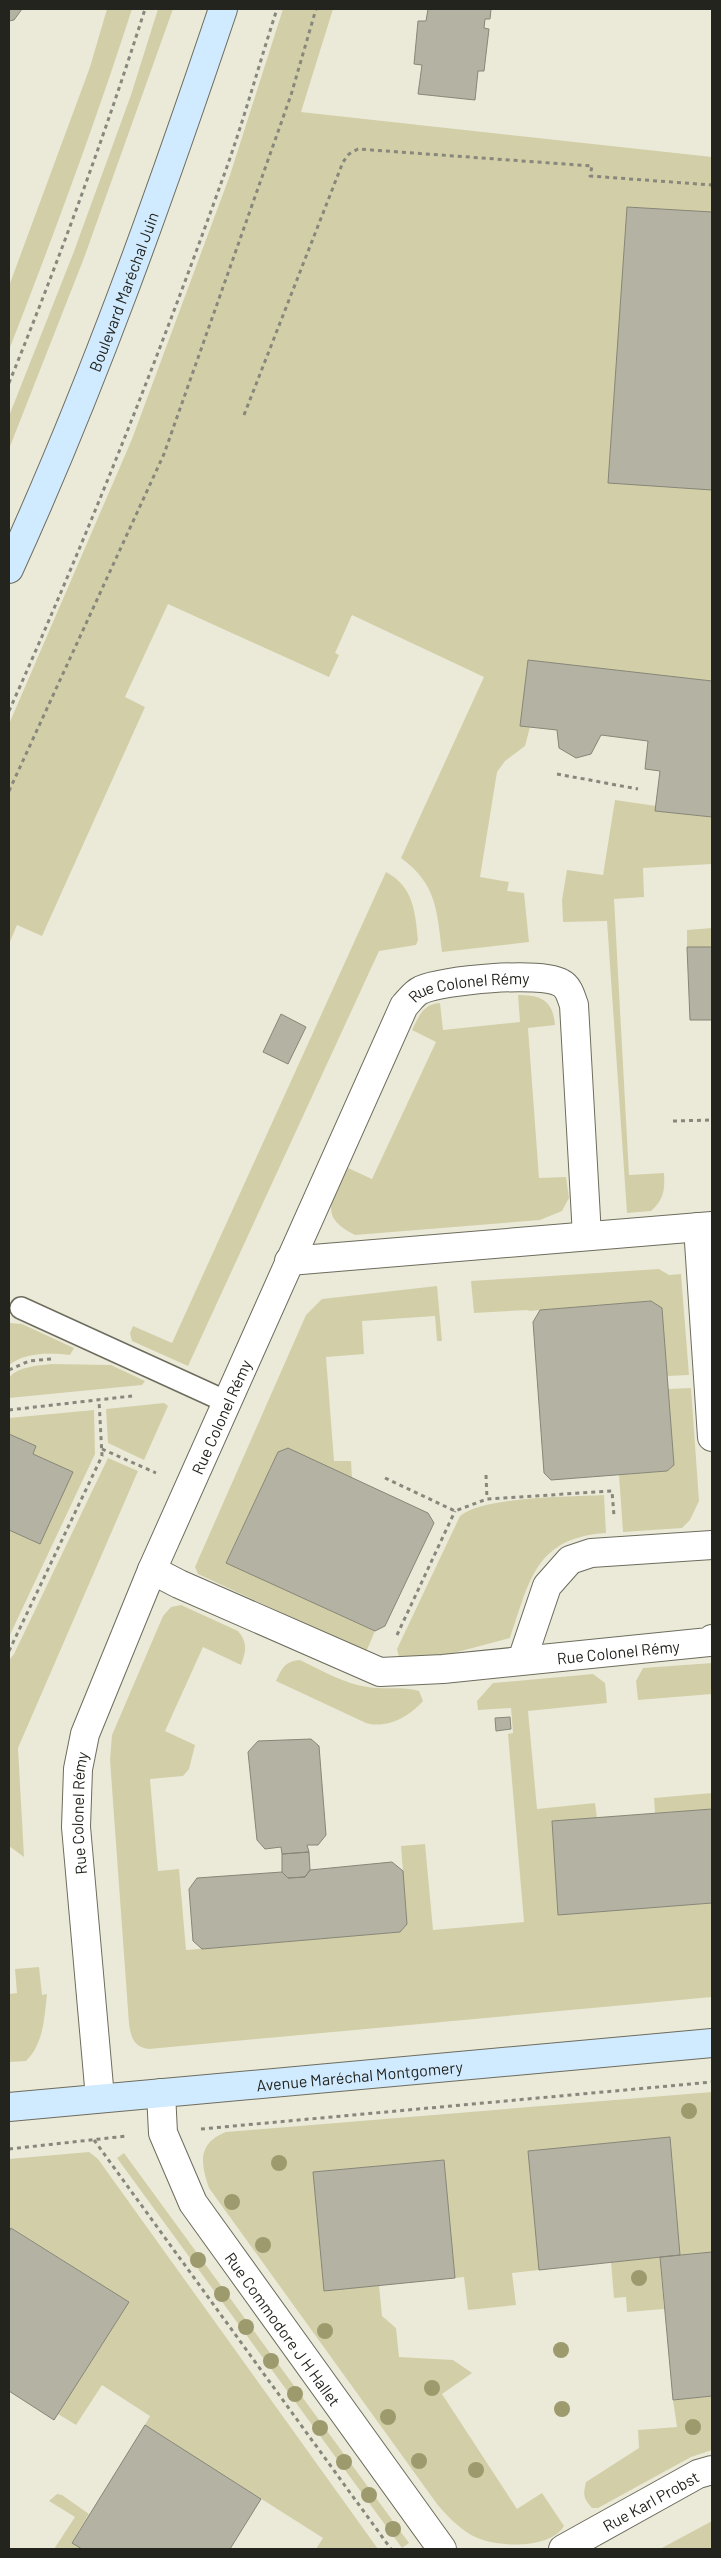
<svg xmlns="http://www.w3.org/2000/svg" width="721" height="2558" font-family="Barlow,sans-serif">
	<style>
		.green { fill: #d2cfa8 }
		.building { fill: #b3b2a3; stroke: #878677 }
		.lines { fill: none; stroke-linecap: round; stroke-linejoin: round }
		.lane-casing { stroke: #6d6c5d; stroke-width: 24 }
		.street-casing { stroke: #6d6c5d; stroke-width: 30 }
		.secondary-casing { stroke: #6d6c5d; stroke-width: 30 }
		.path { stroke: #88877c; stroke-width: 3; stroke-dasharray: 4 4; stroke-linecap: butt }
		.lane { stroke: #fff; stroke-width: 21 }
		.street { stroke: #fff; stroke-width: 28 }
		.secondary { stroke: #d0eaff; stroke-width: 28 }
		.tree { fill: #9d9a6d }
		.labels { text-anchor: middle; dominant-baseline: central; stroke-width: 4; stroke-linejoin: round; paint-order: stroke }
		.street-label { font-size: 16px; fill: #24241e; stroke: #f8f7e6 }
	</style>
	<rect width="100%" height="100%" fill="#ebead9"/>
	<!-- green -->
	<path class="green" d="M107,9h25c-37,115 -79,228 -123,341v-64l81,-219z
		M158,9h15l-89,249 -75,191v-33l64,-162 58,-159z
		M283,9h50l-32,103 411,45v524l-184,-21 -8,66 10,1 -5,19 -20,15 -8,11 -17,105 29,5 -2,9 17,2 5,49 -87,10c-5,-40 -5,-68 -41,-94l83,-181 -132,-62 -17,38 4,2 -10,22 -161,-73 -43,93 20,10 -103,229 -25,-11 -8,19v-220l123,-285 98,-264z
		M615,800l41,6v5l56,6v47l-69,4 1,29 -30,2 15,276 35,-2c1,17 0,26 -13,38l-24,2 -20,-292 -44,1 -1,-22 5,-30 36,5z
		M386,872c28,15 29,40 32,68l-2,5 -37,6 -191,415 -56,-25 -2,-8 3,-7 39,17z
		M712,928v19h-25v-17z
		M518,995c23,0 35,5 37,30l-27,3 11,150 27,-1 3,21 -7,13 -22,9 -185,15c-39,-19 -22,-37 -7,-67l24,11 64,-137 -24,-12c7,-14 11,-26 28,-27l3,27 77,-8z
		M659,1269l10,6 12,-1 8,101 -22,1 -5,-67 -11,-8 -122,10 -1,-1 -54,3 -3,-32z
		M437,1286l5,55h-5l-2,-25 -73,5 2,33 -38,3 8,104h17l1,17 -64,-29 -10,3 -52,110 149,69 -9,21 -168,-78 -3,-7 111,-252 16,-16z
		M9,1323l13,1 52,24 -4,7c-20,-2 -44,-3 -61,10z
		M51,1364l60,1 34,16 -3,4 -133,13v-21c12,-11 27,-11 42,-13z
		M691,1388l8,113 -9,19 -8,8 -59,4 -4,-57 48,-4 7,-6 -6,-76z
		M164,1403l4,3 -24,54 -36,-17 -2,-34z
		M94,1410l1,44 -86,183v-107l31,14 -7,-90 3,-8 -27,-12v-16z
		M108,1458l30,13 -120,277 6,109 -15,-11v-186l5,-6z
		M604,1495l2,38c-71,5 -76,47 -96,105l-64,17 -47,2 -2,-8 63,-133c24,-20 110,-19 144,-21z
		M181,1605l57,26c10,12 8,20 3,34l-38,-18 -38,84 30,14 -6,24 -6,7 -33,3 8,92 21,-2 7,81 214,-18 7,-9 -6,-77 24,-2 8,86 91,-8 -16,-188 5,-1 -2,-25 -33,2 -1,-9 16,-18 100,-9 12,9 2,20 -79,8 9,98 58,-6 2,15 -45,4 6,93 154,-12v94l-563,52c-15,-2 -18,-11 -20,-25l-19,-264 2,-25 51,-119 8,-9z
		M300,1660c21,10 45,24 68,27 17,3 35,-1 51,4l4,10c-14,16 -36,28 -57,22l-90,-42c6,-13 9,-20 24,-21z
		M712,1663v31l-74,6 -2,-19 7,-13z
		M712,1793v16l-57,4 -1,-15z
		M39,1967l3,28 5,-1c-3,25 -3,49 -21,67l-17,1v-68l8,-1 -2,-24z
		M712,2092v160l-32,3 -10,-118 -142,14 11,119 -27,3 4,32 -48,5 -4,-33 -9,1 -11,-118 -131,12 66,113 3,31 14,12 3,29 54,3 19,13 -30,21 75,115 25,-16 22,33c-14,24 -70,22 -93,9 -13,-8 -24,-19 -34,-31l-228,-316c-9,-26 -11,-45 17,-56z
		M89,2152l9,7 280,390h-62l7,-11 -178,-113 5,-9 -48,-31 -26,40 -18,-11 71,-112 -117,-74 -3,4v-73z
		M124,2153l285,390 -7,5 -285,-390z
		M660,2257l4,52 -37,3 -1,-15 -12,1 -3,-36z
		M712,2396v54l-21,7 -93,51h-6c-9,-10 -9,-13 -6,-26l53,-34 -1,-18 39,-3 -4,-27z
		M57,2494l5,1 27,19 -17,28 10,7h-28l21,-32 -26,-16z
		M712,2521v28h-52z"/>
	<!-- building -->
	<path class="building" d="M9,9h13l-8,11 -5,1z
		M428,9h63l-1,10h-5l-1,9 5,1 -5,42h-6l-3,29 -57,-6 4,-29 -8,-1 4,-43h8z
		M627,207l85,5v278l-104,-7z
		M528,660l184,21v136l-57,-6 5,-40 -15,-2 3,-28 -47,-6 -10,19 -15,4 -17,-10 -2,-18 -37,-4z
		M687,947h25v73h-22z
		M281,1014l25,13 -18,37 -25,-12z
		M651,1301l11,7 12,157 -7,6 -116,9 -7,-7 -11,-151 7,-12z
		M9,1434l27,12 -3,8 40,18 -33,72 -31,-14z
		M288,1448l140,65 6,10 -49,103 -10,5 -149,-68 52,-111z
		M510,1717l1,12 -15,2 -1,-13z
		M311,1739l8,7 7,89 -8,10h-11l2,7 -27,2 -1,-7 -16,2 -8,-9 -9,-88 10,-11z
		M712,1809v94l-154,12 -6,-94z
		M309,1852l1,18 -5,7 -17,1 -6,-6v-18z
		M392,1862l11,9 4,53 -7,8 -198,17 -9,-8 -4,-52 8,-11 85,-6 6,6 17,-1 5,-7z
		M670,2137l10,118 -141,15 -11,-119z
		M444,2160l11,118 -131,13 -11,-119z
		M11,2228l118,74 -75,118 -45,-29v-159z
		M712,2252v144l-39,4 -13,-143z
		M145,2425l116,74 -31,50h-148l-10,-6z"/>
	<g class="lines">
		<!-- lane casing -->
		<g class="lane-casing">
			<path id="lane" d="M21,1308l206,94"/>
		</g>
		<!-- street casing -->
		<g class="street-casing">
			<g id="street">
				<path d="M698,1227l14,210"/>
				<path d="M289,1261l423,-35"/>
				<path id="s1" d="M152,1570l27,14 201,88 63,-3 266,-27 3,-3"/>
				<path d="M522,1660l25,-74 23,-26 21,-7 121,-8"/>
				<path id="s2" d="M161,2093l2,40 30,70 249,346"/>
				<path id="s3" d="M100,2098l-24,-271 2,-58 7,-35 67,-164 252,-564c5,-5 10,-13 17,-16 21,-10 120,-19 140,-7 8,4 10,14 13,22l13,231"/>
				<path id="s4" d="M563,2549l135,-75 14,-4"/>
			</g>
		</g>
		<!-- secondary casing -->
		<g class="secondary-casing">
			<g id="secondary">
				<path id="s5" d="M9,569c83,-182 150,-370 214,-560"/>
				<path id="s6" d="M9,2107l703,-64"/>
			</g>
		</g>
		<!-- path -->
		<path class="path" d="M9,383c50,-123 96,-248 136,-374
			M244,415l99,-253 6,-8 9,-5 234,17 -2,10 122,9
			M9,711c79,-176 150,-355 215,-536 20,-55 35,-111 53,-166
			M557,774l81,15
			M9,791l155,-337 127,-359 25,-86
			M673,1121l39,-1
			M9,1370l20,-9 22,-2
			M9,1410l123,-14
			M102,1449l54,24
			M486,1475l1,24
			M385,1478l70,33 32,-12 125,-8 2,25
			M397,1635l58,-124
			M9,1651l93,-195 -3,-56
			M201,2129l511,-47
			M94,2140l297,409
			M9,2149l118,-13"/>
		<!-- lane -->
		<use href="#lane" class="lane"/>
		<!-- street -->
		<use href="#street" class="street"/>
		<!-- secondary -->
		<use href="#secondary" class="secondary"/>
	</g>
	<!-- trees -->
	<g class="tree">
		<circle cx="689" cy="2111" r="8"/>
		<circle cx="279" cy="2163" r="8"/>
		<circle cx="232" cy="2202" r="8"/>
		<circle cx="263" cy="2245" r="8"/>
		<circle cx="198" cy="2260" r="8"/>
		<circle cx="639" cy="2278" r="8"/>
		<circle cx="222" cy="2294" r="8"/>
		<circle cx="246" cy="2327" r="8"/>
		<circle cx="325" cy="2331" r="8"/>
		<circle cx="561" cy="2350" r="8"/>
		<circle cx="271" cy="2361" r="8"/>
		<circle cx="432" cy="2388" r="8"/>
		<circle cx="295" cy="2394" r="8"/>
		<circle cx="562" cy="2409" r="8"/>
		<circle cx="388" cy="2417" r="8"/>
		<circle cx="693" cy="2427" r="8"/>
		<circle cx="320" cy="2428" r="8"/>
		<circle cx="419" cy="2461" r="8"/>
		<circle cx="344" cy="2462" r="8"/>
		<circle cx="476" cy="2470" r="8"/>
		<circle cx="369" cy="2495" r="8"/>
		<circle cx="393" cy="2529" r="8"/>
	</g>
	<g class="labels">
		<!-- street labels -->
		<g class="street-label">
			<text stroke="none"><textPath href="#s5" startOffset="300">Boulevard Maréchal Juin</textPath></text>
			<text stroke="none"><textPath href="#s3" startOffset="1232">Rue Colonel Rémy</textPath></text>
			<text stroke="none"><textPath href="#s3" startOffset="711">Rue Colonel Rémy</textPath></text>
			<text stroke="none"><textPath href="#s1" startOffset="489">Rue Colonel Rémy</textPath></text>
			<text stroke="none"><textPath href="#s3" startOffset="286">Rue Colonel Rémy</textPath></text>
			<text stroke="none"><textPath href="#s6" startOffset="352">Avenue Maréchal Montgomery</textPath></text>
			<text stroke="none"><textPath href="#s2" startOffset="271">Rue Commodore J H Hallet</textPath></text>
			<text stroke="none"><textPath href="#s4" startOffset="100">Rue Karl Probst</textPath></text>
		</g>
	</g>
	<!-- border -->
	<rect width="721" height="2558" fill="none" stroke="#24241e" stroke-width="20"/>
</svg>
